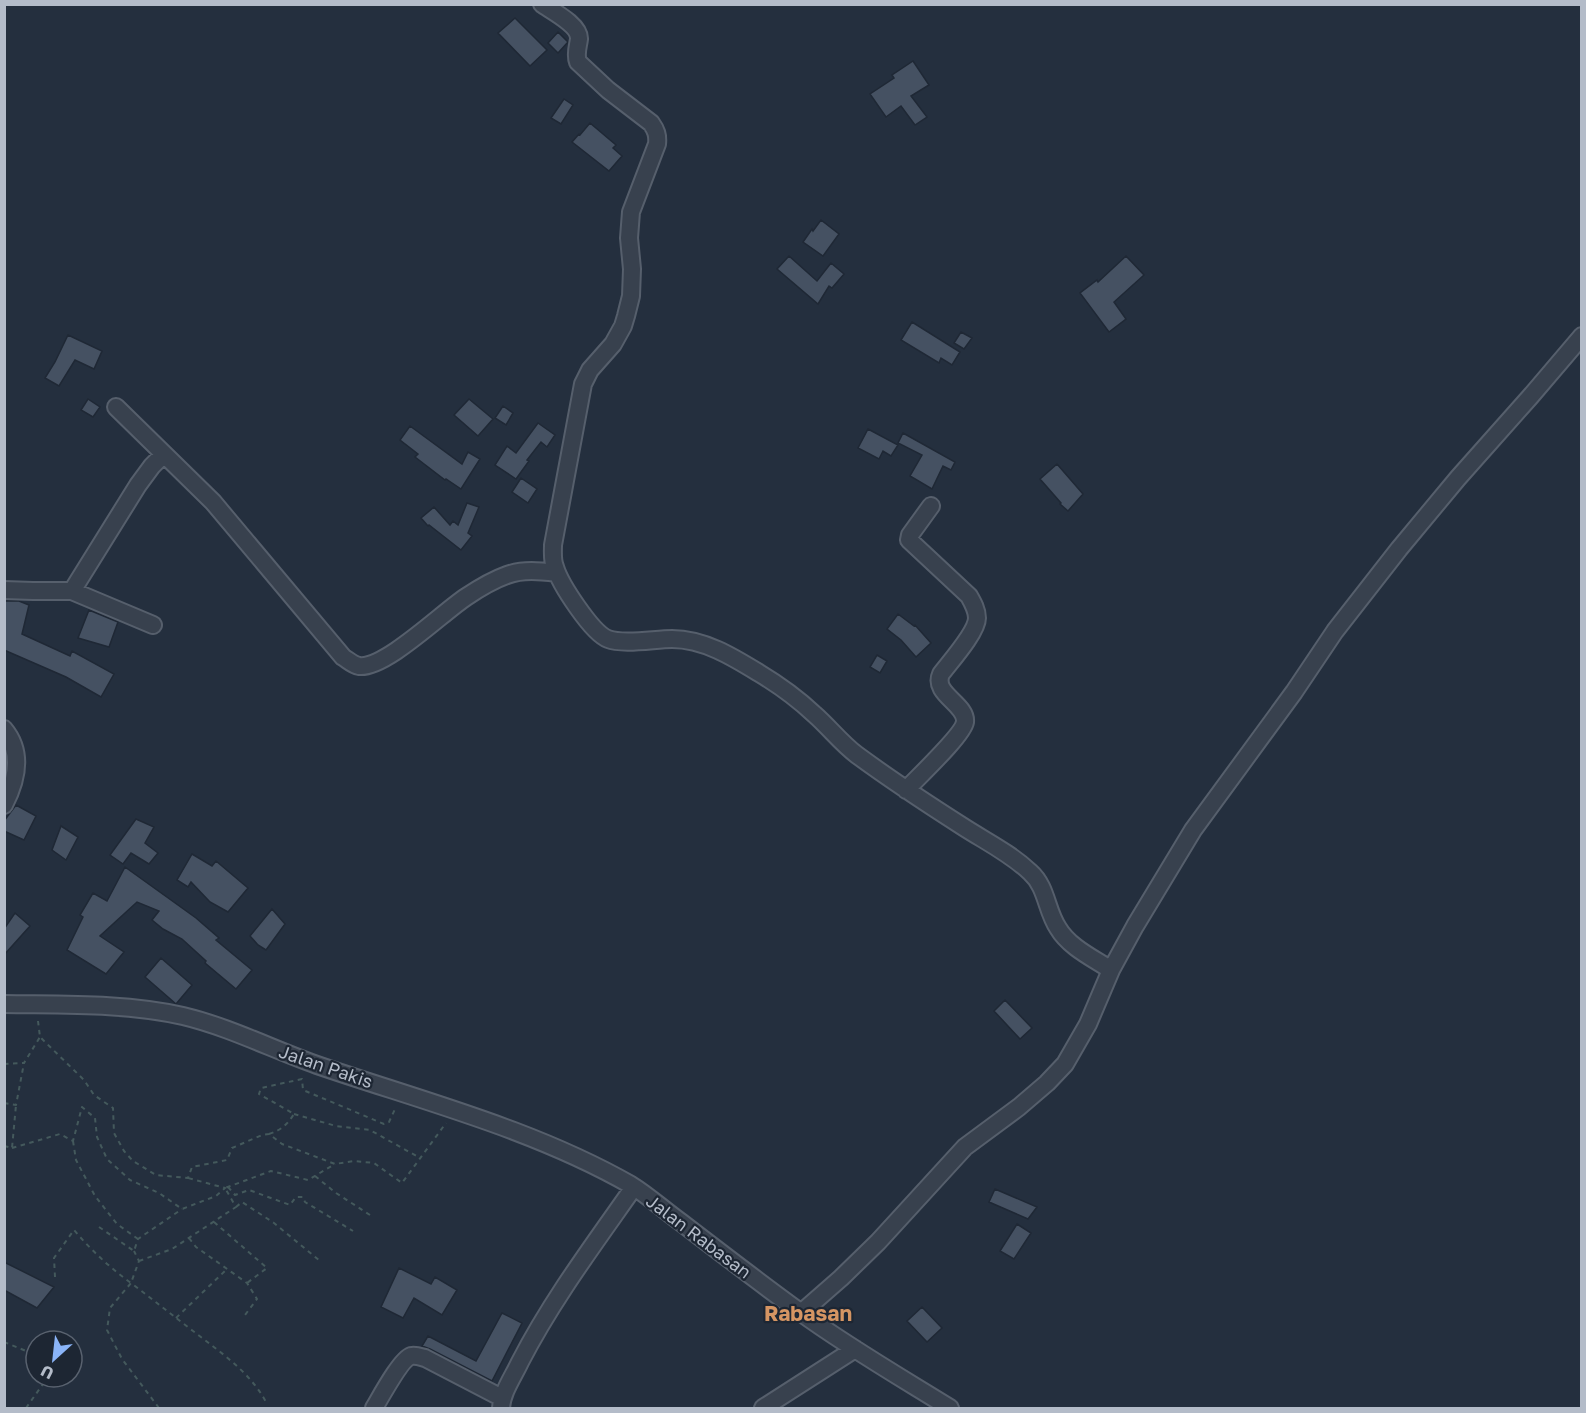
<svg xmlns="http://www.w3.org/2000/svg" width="1586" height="1413" font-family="'Golos Text',sans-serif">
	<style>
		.building { fill: #455162; stroke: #1f2835; stroke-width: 1.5 }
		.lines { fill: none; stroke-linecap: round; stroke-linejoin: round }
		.minor-casing { stroke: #565f6c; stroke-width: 20 }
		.path { stroke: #44595c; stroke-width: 2; stroke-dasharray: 4.5 4.5; stroke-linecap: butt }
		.minor { stroke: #38414e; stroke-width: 16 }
		.labels { text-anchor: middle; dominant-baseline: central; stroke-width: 4.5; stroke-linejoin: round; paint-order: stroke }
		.street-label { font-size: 18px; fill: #b4bcc9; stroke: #1d2633 }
		.quarter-label { font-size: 21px; font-weight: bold; fill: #d59563; stroke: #1d2633 }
	</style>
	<rect width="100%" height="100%" fill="#242f3e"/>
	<!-- building -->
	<path class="building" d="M515,18l32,32 -17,16 -32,-33z
		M558,32l10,10 -10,11 -10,-10z
		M913,61l16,24 -18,11 16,21 -12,8 -14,-19 -15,11 -16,-23 24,-16 -2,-3z
		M564,99l9,6 -12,19 -10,-6z
		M590,123l26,22 -3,3 9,8 -13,15 -37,-29 7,-8 1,1z
		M821,220l18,14 -16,22 -20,-14 9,-13 1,2z
		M789,256l28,25 14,-18 13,11 -12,14 -3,-2 -11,18 -41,-35z
		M1126,256l18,19 -30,27 12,17 -17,13 -29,-39 17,-13 1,2z
		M912,322l48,30 -8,13 -11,-7 -2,5 -38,-23z
		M961,332l11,6 -8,11 -10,-6z
		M68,335l34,16 -8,18 -19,-9 -16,26 -14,-8 10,-16z
		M88,399l12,8 -7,10 -12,-7z
		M469,399l24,20 -15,17 -24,-21z
		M503,406l10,7 -7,12 -11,-7z
		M538,423l17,12 -8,12 -6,-5 -14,18 2,1 -13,18 -21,-14 12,-19 9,7z
		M410,426l52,38 6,-12 12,7 -19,30 -15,-10 -1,1 -30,-23 3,-3 -18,-14z
		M868,429l30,16 -7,11 -8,-5 -4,8 -21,-11z
		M903,433l52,29 -4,8 -8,-4 -11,23 -22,-13 12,-21 -24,-12z
		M1057,464l26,30 -15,17 -8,-7 1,-1 -21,-24z
		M521,478l16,11 -9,14 -16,-11z
		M467,503l12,4 -11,26 4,3 -11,14 -32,-25 -1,1 -7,-8 13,-11 16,18 3,-4 5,4z
		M4,601h15l10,4 -7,29 48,22 2,-5 42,23 -13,23 -35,-20 -62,-27z
		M89,610l29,12 -9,25 -31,-9z
		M898,614l16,12 1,-1 16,18 -15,14 -15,-17 -14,-11z
		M877,655l10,6 -7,12 -10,-6z
		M16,805l20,11 -12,24 -20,-9v-10z
		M136,819l18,8 -9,16 13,10 -9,11 -18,-11 -8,11 -13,-9z
		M61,826l17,11 -12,23 -14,-10z
		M192,854l20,12 4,-5 32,27 -20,24 -18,-10 -19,-20 -3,5 -11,-7z
		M125,867l71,51 23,20 -3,2 36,30 -16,19 -31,-26 1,-2 -24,-22 -19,-10 -11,-9 7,-9 -22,-9 -37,34 24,16 -18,22 -39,-24 16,-33 -3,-2 13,-22 14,8z
		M272,909l13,15 -19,26 -8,-5 -8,-9z
		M15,913l15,13 -26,29v-26z
		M161,958l31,27 -16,19 -31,-27z
		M1005,1000l27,28 -12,11 -26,-28z
		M995,1189l42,18 -9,12 -39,-17z
		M1017,1224l14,9 -17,26 -14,-8z
		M4,1262l50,25 -17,21 -33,-18z
		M399,1268l32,16 4,-7 22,13 -15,25 -28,-17 -11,20 -22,-11z
		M922,1307l20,21 -15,14 -20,-21z
		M502,1313l20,10 -30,58 -62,-32 -8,-3 6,-10 48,25z"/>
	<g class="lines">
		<!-- minor casing -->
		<g class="minor-casing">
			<path id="minor" d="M542,4c10,7 38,21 37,35 -1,8 -4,15 -1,23l30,28 43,33c5,7 7,12 6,21l-26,68 -2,26 3,31 -1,27 -5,20 -3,10 -10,18 -23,26 -7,14 -30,161c0,7 -1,15 2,22 5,17 37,66 53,72 15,6 47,0 64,0 32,0 61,18 87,34 20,12 38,25 55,41 15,13 27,29 43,41 34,25 69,48 105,71 23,15 48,27 68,46 17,15 16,38 28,56 11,19 35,30 53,42
				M116,407l48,47
				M4,590l29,1h39l81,34
				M72,591l66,-106 14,-19 12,-12 49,48 130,155c5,3 10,8 16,9 26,3 84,-54 107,-69 12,-8 27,-17 41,-22 16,-6 33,-4 50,-2
				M4,729c19,23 13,51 0,76
				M906,790c11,-12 57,-55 59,-68 2,-18 -33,-28 -24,-48 9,-12 36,-42 36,-56 0,-8 -4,-15 -8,-22l-60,-56 1,-5 21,-29
				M4,1004c59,1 121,-1 179,12 46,11 89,33 134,49 105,36 216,64 314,120 18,11 34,26 51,38 39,30 78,60 118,89 48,35 100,65 150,96
				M801,1313l40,-35 37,-36 87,-95 54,-40 28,-24 18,-19 23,-40 23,-54 24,-44 58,-96 101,-138 41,-61 64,-82 59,-71 72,-81 52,-61
				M374,1408c6,-10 27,-49 37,-52 5,-1 10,1 14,2l77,40
				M501,1408c1,-16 12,-31 19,-46 32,-62 74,-118 114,-175
				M763,1408l92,-59"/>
		</g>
		<!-- path -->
		<path class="path" d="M38,1021l2,16 44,43 10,15 19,13 1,25 10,18 9,10 23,14 32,3 4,-11 35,-7 5,-12 30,-13 7,-1 13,10 53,20 19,-3 20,2 28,20 44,-60
			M4,1064l20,-1 16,-26
			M4,1103l12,2 8,-42
			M294,1114l42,12 34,4 50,28
			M269,1134c12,-4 18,-9 25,-20l-35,-20 2,-6 41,-9 1,11 81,34 5,-2 7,-15
			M73,1141l3,19 19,36 22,28 21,15
			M4,1146l8,2 4,-43
			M12,1148l48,-14 13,7 9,-34 13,11 2,19 10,22 23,21 29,13 23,16 34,-13 9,-8 -37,-10
			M315,1176l21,17 34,22
			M228,1187l7,8 14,-5 41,15 6,-8h7l2,5 48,29
			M236,1207l6,-5 32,21 46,38
			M214,1222l53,46 -20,15
			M99,1227l35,24 4,-12 44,-30
			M189,1238l7,9 51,36 10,16 -12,16
			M139,1261l33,-12 64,-42 -11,-19 46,-17 37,9 27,-16
			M55,1277l-1,-19 20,-28c17,20 35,37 57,53l8,-22 -5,-10
			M176,1318l51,-49
			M4,1342l32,13
			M26,1408l22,-31
			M159,1408l-37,-49 -15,-29 3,-22 21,-25c21,16 41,32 62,48 27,21 57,41 73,71"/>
		<!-- minor -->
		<use href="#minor" class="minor"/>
	</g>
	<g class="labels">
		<!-- street labels -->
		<g class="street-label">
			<text transform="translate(326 1066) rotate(19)">Jalan Pakis</text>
			<text transform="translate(699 1236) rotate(37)">Jalan Rabasan</text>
		</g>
		<!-- quarter labels -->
		<g class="quarter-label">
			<text x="808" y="1313">Rabasan</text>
		</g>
	</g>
	<!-- border -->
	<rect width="1586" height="1413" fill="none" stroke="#b4bcc9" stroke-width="12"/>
	<!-- north arrow -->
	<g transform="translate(54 1359) rotate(207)"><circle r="28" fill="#1d2633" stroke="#59626f" stroke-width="1.5"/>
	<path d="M0-4.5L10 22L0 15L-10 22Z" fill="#8ab4f8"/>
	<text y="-9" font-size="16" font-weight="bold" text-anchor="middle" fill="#b4bcc9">U</text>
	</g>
</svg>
